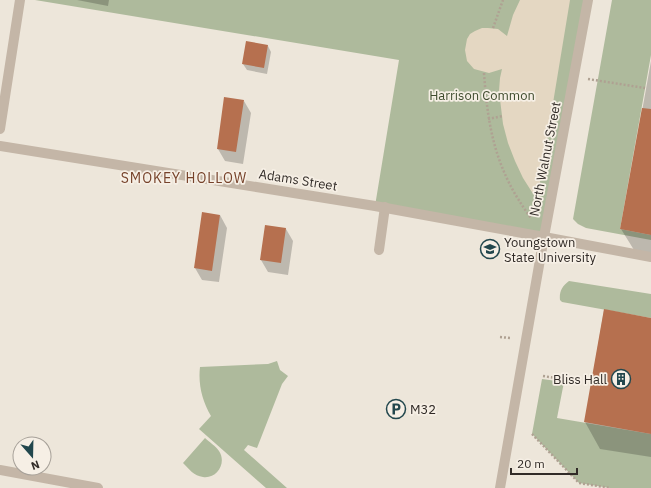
<svg xmlns="http://www.w3.org/2000/svg" width="651" height="488" font-family="'IBM Plex Sans',sans-serif">
	<style>
		.green { fill: #aeba9c }
		.plaza { fill: #e4d7c2 }
		.shadow { fill: #0003 }
		.building { fill: #b6704f }
		.lines { fill: none; stroke-linecap: round; stroke-linejoin: round }
		.path { stroke: #afa192; stroke-width: 2.5; stroke-dasharray: 2 2; stroke-linecap: butt }
		.service { stroke: #c4b6a7; stroke-width: 10 }
		.minor { stroke: #c4b6a7; stroke-width: 10 }
		.labels { text-anchor: middle; dominant-baseline: central; stroke-width: 3.5; stroke-linejoin: round; paint-order: stroke }
		.park-label { font-size: 13px; fill: #3f4c2e; stroke: #f6efe5 }
		.street-label { font-size: 13px; fill: #312b27; stroke: #f6efe5 }
		.poi-label { font-size: 13px; fill: #312b27; stroke: #f6efe5; text-anchor: start }
		.neighbourhood-label { font-size: 14px; letter-spacing: 1px; fill: #76422a; stroke: #f6efe5 }
	</style>
	<rect width="100%" height="100%" fill="#ede6da"/>
	<!-- green -->
	<path class="green" d="M35,0h553l-44,237 -169,-31 24,-146z
		M612,0h39v55l-31,174 31,6v5l-65,-12 -8,-4 -5,-5z
		M569,281l82,13v24l-89,-16 -2,-2c-1,-8 2,-14 9,-19z
		M277,361l3,9 8,6 -6,8 -25,64 -9,-3 -4,5 43,38h-21l-67,-59 12,-13c-9,-15 -13,-32 -11,-49l68,-3z
		M542,379l22,3 -7,36 94,16v54h-41l-31,-5 -47,-49z
		M205,438c4,4 11,8 14,13 8,12 -2,28 -16,26 -9,-1 -14,-8 -20,-14z"/>
	<!-- plaza -->
	<path class="plaza" d="M520,0h50l-33,200 -14,-22 -8,-17 -7,-18 -5,-19 -4,-33 1,-13 2,-9 -13,4 -15,-4 -7,-8 -2,-11 2,-11 3,-5 5,-3 7,-3h6l10,1 9,7 6,-21z"/>
	<!-- shadow -->
	<path class="shadow" d="M77,0h32l-1,6z
		M268,46l3,6 -4,22 -20,-4 -4,-6z
		M651,61v192l-17,-3 -13,-21z
		M244,101l7,12 -8,51 -18,-3 -7,-12z
		M220,215l7,13 -8,54 -17,-2 -7,-12z
		M266,226l20,3 7,12 -5,34 -20,-3 -7,-12z
		M604,310l47,9v138l-51,-8 -15,-27z"/>
	<!-- building -->
	<path class="building" d="M246,41l22,4 -4,23 -22,-4z
		M224,97l20,3 -8,52 -19,-3z
		M642,108l9,1v126l-31,-6z
		M202,212l18,3 -8,56 -18,-3z
		M265,225l21,3 -5,35 -21,-3z
		M604,309l47,9v116l-67,-12z"/>
	<g class="lines">
		<!-- path -->
		<path class="path" d="M493,28l10,-28
			M484,73c4,57 12,98 47,145
			M588,79l57,9
			M488,119l15,-3
			M500,337l10,1
			M543,376l38,6
			M532,434l47,49 31,5"/>
		<!-- service -->
		<path class="service" d="M544,237l107,20
			M379,250l6,-43"/>
		<!-- minor -->
		<path class="minor" d="M0,129l20,-129
			M0,146l375,60 169,31
			M0,470l98,18
			M500,488l44,-251 44,-237"/>
	</g>
	<!-- icons -->
	<defs>
		<g id="university-ring" transform="scale(1)"><circle r="9.5" fill="#f6efe5" stroke="#22474d" stroke-width="1.5"/><path d="M0-5L7-2L0 1L-7-2ZM-4 1L0 2.5L4 1V4Q0 6-4 4Z" fill="#22474d"/></g>
		<g id="building-ring" transform="scale(1)"><circle r="9.5" fill="#f6efe5" stroke="#22474d" stroke-width="1.5"/><path d="M-4-6H4V6H1V3H-1V6H-4ZM-2.5-4.3h1.7v1.8h-1.7ZM.8-4.3h1.7v1.8H.8ZM-2.5-1h1.7V.8h-1.7ZM.8-1h1.7V.8H.8Z" fill="#22474d"/></g>
		<g id="parking-ring" transform="scale(1)"><circle r="9.5" fill="#f6efe5" stroke="#22474d" stroke-width="1.5"/><path d="M-3.5-5.5H1a3.5 3.5 0 0 1 0 7H-1V5.5H-3.5ZM-1-3.4V-.6H.8a1.4 1.4 0 0 0 0-2.8Z" fill="#22474d"/></g>
	</defs>
	<g fill-rule="evenodd">
		<use href="#university-ring" x="490" y="249"/>
		<use href="#building-ring" x="621" y="379"/>
		<use href="#parking-ring" x="396" y="409"/>
	</g>
	<g class="labels">
		<!-- park labels -->
		<g class="park-label">
			<text x="482" y="95">Harrison Common</text>
		</g>
		<!-- street labels -->
		<g class="street-label">
			<text transform="translate(545 159) rotate(-79)">North Walnut Street</text>
			<text transform="translate(298 180) rotate(9)">Adams Street</text>
		</g>
		<!-- poi labels -->
		<g class="poi-label">
			<text x="504" y="242">Youngstown<tspan x="504" dy="15">State University</tspan></text>
			<text x="607" y="379" text-anchor="end">Bliss Hall</text>
			<text x="410" y="409">M32</text>
		</g>
		<!-- neighbourhood labels -->
		<g class="neighbourhood-label">
			<text x="184" y="178">SMOKEY HOLLOW</text>
		</g>
	</g>
	<!-- north arrow -->
	<g transform="translate(32 456) rotate(160)"><circle r="19" fill="#f6efe5" stroke="#a7a199"/>
	<path d="M0-3L7 15L0 10L-7 15Z" fill="#22474d"/>
	<text y="-6" font-size="11" font-weight="bold" text-anchor="middle" fill="#312b27">N</text>
	</g>
	<!-- scale -->
	<path d="M511 468v6h66v-6" fill="none" stroke="#312b27" stroke-width="2"/>
	<text x="517" y="468" font-size="12" fill="#312b27" stroke="#f6efe5" stroke-width="3" paint-order="stroke">20 m</text>
</svg>
